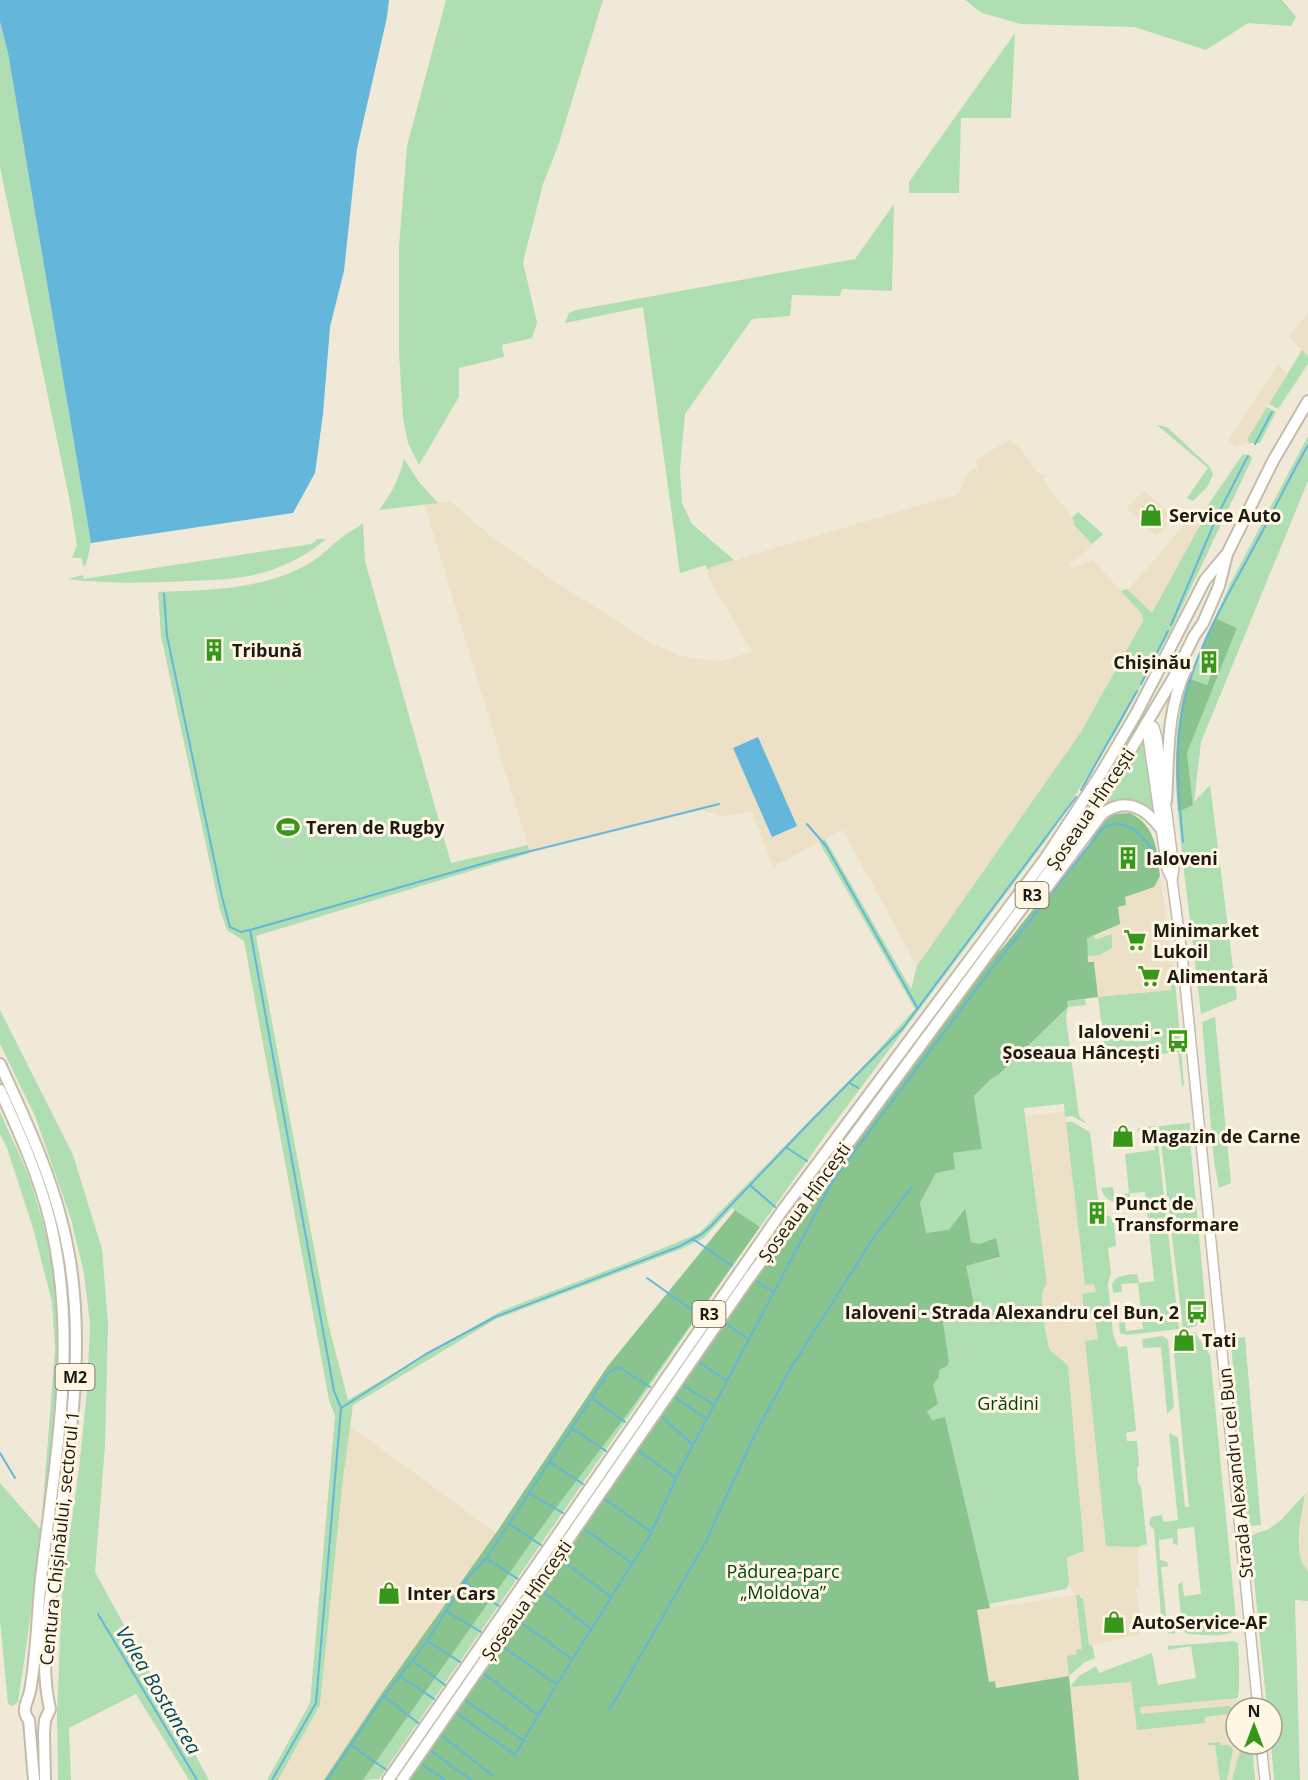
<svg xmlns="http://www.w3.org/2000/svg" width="1308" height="1780" font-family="'Open Sans',sans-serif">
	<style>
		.built { fill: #ece0c7 }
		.green { fill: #aedeb1 }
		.forest { fill: #89c38e }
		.water { fill: #64b7db }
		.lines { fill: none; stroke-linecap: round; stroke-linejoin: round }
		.stream { stroke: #64b7db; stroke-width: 2 }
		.secondary-casing { stroke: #c4bcab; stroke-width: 12 }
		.trunk-casing { stroke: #c4bcab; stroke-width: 14 }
		.secondary { stroke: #fff; stroke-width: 9 }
		.trunk { stroke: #fff; stroke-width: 10 }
		.labels { text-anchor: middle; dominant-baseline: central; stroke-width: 6; stroke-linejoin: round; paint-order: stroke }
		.shield { fill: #fff6e4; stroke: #625d52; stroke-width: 1.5 }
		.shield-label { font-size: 16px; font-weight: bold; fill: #1e1b14 }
		.poi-label { font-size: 18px; font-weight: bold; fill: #1e1b14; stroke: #fff6e4; text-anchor: start }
		.street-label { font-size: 18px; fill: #1e1b14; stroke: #fff6e4 }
		.park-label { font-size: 18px; fill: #004311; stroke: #fff6e4 }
		.water-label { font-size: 20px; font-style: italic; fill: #004c64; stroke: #fff6e4 }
	</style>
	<rect width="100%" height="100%" fill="#f1e9d7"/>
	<!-- built -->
	<path class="built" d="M1308,312v45l-19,-20z
		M1277,365l10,8 -39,65 1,5 -14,4 -6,-7z
		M1009,440l12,9 18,25 3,-1 3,4 -2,2 32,43 -2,3 19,19 -11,13 -12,6 2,5 22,-8 49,54 1,7 -62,111 -164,234 -74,-136 -70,37 -21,-55 -31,4 -19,-6 -172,43 -106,-349 28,-2 37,33 61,43 99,64 29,13 17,4 26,2 31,-9 -43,-73 -2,-5 4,-7 247,-73 12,-24 9,-2 -5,-7z
		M1144,490l30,27 -17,19 -31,-27z
		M1196,511l8,7 -52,96 -24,-24z
		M1160,876l14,93h-5l2,21 -73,7 -4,-35h-6l-1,-24 31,-31 7,-10 29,-10z
		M1065,1112l20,173 9,-1 2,8 -14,3 12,18 4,26 -13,2 21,204 31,2 3,40 -4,1 7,45 -54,13 -6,-48 -7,-2 6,53 -5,5 -10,2 2,20 -73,12 -7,-6 -12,-72 98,-15 -6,-11 -2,-21v-5l15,-5 -14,-187 -18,-16 -3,-5 -6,-46 6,-15 -21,-168z
		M349,1425l147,108 -114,160 -58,87h-46l42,-75z
		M1308,1491v80l-7,-8 -3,-10 7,-59z
		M1196,1678l44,10 -3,8 2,12h-3v36h16l3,36h-176l-9,-93 62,-5 26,3z"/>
	<!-- green -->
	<path class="green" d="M446,0h157l-45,146 -15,38 -20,78 14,61 -5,15 -30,7 2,12 -45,11v29l-40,68 -11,-22 -5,-25 -4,-65v-106l8,-101z
		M965,0h317l14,17 -5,9 -43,-3 -42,27 -72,-23 -113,-3 -39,-11z
		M0,22l8,31 83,490 -5,22 -3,1 -1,-8h-10l5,-13 -8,-48 -69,-330z
		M1015,33l-4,85h-50l-2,75h-50v-11z
		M894,204l-2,87 -50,-2 -2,7 -48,-1 -2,21 -38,3 -67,95 -3,32 -2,24 2,33 10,21 42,36 -23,7 -3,3 -2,-5 -26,8 -37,-266 -78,16 4,-10 7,-3 279,-51z
		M1302,350l6,7v7l-30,45 -9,-5z
		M1267,407l9,5 -16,31h-11l-1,-5z
		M1157,425l10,2 43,40 3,7 -5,12 -15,15 -6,-3 21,-30z
		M1308,436v45l-107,261 -7,60 16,-17 27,214 -36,15c-7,-67 -17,-134 -23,-202l15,-7 -6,-52 50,-125 -22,-10 16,-36z
		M1243,454l8,2 1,3 -80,169 -55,102 -68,106 -225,301 -64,90 -28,-19 -28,30 -23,11 -185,70 -143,86 -10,74 -23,226 -42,75h-11l43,-77 25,-287 -6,-16 -85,-459 -17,-11 -7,-20 -59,-274 -3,-44c54,-2 114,-2 161,-35 7,-6 14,-13 21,-18 7,-6 16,-10 23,-16l2,38 86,302 77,-18 2,8 -274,83 72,387 20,77 153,-89 141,-54 57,-24 171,-174 45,-50 -96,-167 6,-3 86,150 6,-23 164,-234 62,-111 -1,-7 -21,-23 6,-2 25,24 52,-95 -3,-3z
		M404,459l15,23 19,21 -59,7c13,-17 20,-31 25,-51z
		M1078,512l25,22 -11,10 -19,-20 2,-2 -3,-4z
		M317,539h9c-14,12 -29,21 -47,28 -28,12 -61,13 -92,14 -40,2 -80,3 -120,-2l17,-4 -1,4 229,-35z
		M1198,656l14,16 -5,13 -19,-7z
		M1144,740l13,77c-13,-15 -31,-22 -50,-13z
		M1112,934v14l-12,7 -13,1v-18l7,-3 1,5z
		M1172,968l2,1 10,116 -2,1 -4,-34 -72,9 -8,-64 73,-7 -3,-21z
		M1085,999l1,6 -18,2 -2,11 13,98 8,8 -15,-8 -7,1 -1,-13 -40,4 23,176c-3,5 -5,8 -5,14 -1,6 5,48 8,52 5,6 13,9 18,16l16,185 -17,7 2,26 -3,5 -77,15 -44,-187 -13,3 -5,-9 6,-26 6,-8v-7l10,-9 -7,-46 23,-49 35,-8 -20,-14 -9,-2 -7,-34 -15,23 -24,2 -5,-30 16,-30 17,-20 29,-4 -8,-53 17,-17 7,-4 70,-68 -1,-6z
		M0,1010l73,145 29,94 6,75 -3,121 -10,127 114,208h-20l-53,-86 -67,34 2,52h-13l-1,-66 5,-124 17,-121 8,-78 3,-67 -6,-51 -13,-54 -36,-103 -35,-72z
		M1215,1017l16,166 -12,5 -5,-26 -12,-140z
		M0,1112c8,19 18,38 26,58 14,38 25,79 30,119 8,67 -2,134 -10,200 -8,71 -17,142 -28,213l-5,4 -5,-2 -8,-84v-137l41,47 14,-181 -3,-47 -19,-74 -26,-80 -7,-14z
		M1066,1122h6l18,10 8,67 6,10 2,7h4l4,8 2,22 -8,2 3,25 -3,11 5,50 5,13 9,-1 9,83 -1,2 -9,2 1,8h10l2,24 -2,3 1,15 3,3 6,58 -10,3 -31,-1 -21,-205 13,-2 -4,-26 -10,1 -2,-20 14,-2 -2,-8 -9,1z
		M1190,1123v16l15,161 -1,4 -4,5 -3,17 -14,3 -24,-203z
		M1156,1126l23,203 -52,6 -7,-2 -1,-10 6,-1 1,9 17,-2 -5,-46 -17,1 1,8 -9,1 -1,-9c5,-10 15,-9 25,-10l2,9 15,-2 -9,-89 -15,1v9c-12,1 -25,2 -29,-14l12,-1 1,8 15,-2 -4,-39 30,-4 -3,-20 -15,1 2,-3z
		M731,1268l-352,511 -16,1 189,-267 77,-101z
		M1195,1332l15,23 27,274c-12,10 -35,5 -50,5l-5,-5 -4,-45 4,-2 2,14 17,-2 -7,-67 -17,2 1,16 -5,-1v-6l-14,2 1,20 7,2 1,4 -7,1 6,58 8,-1v10l-7,-1 -6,-5 -8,-98 -5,-6 2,-7 11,-2 1,7 15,-2 -9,-87 9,5 7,69h4l-16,-164 4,-9 2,18 13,-1 -1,-18z
		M1163,1336l5,4 6,67 -7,7 -6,-67 -18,1 -1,-9z
		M1245,1337l16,188 -12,1 -2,-10 -16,-172 3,-6z
		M1305,1494c-3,23 -14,60 3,77v30l-13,-1 5,180h-26l-3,-36 1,-36h-5l-17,-168 2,-5 17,-6 12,-9z
		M1076,1595h4v3h3l6,47h3l3,13 -10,4 -16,14 -2,-20 10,-2 -1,-4 6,-1z
		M1234,1641l4,2c1,19 2,37 0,55l-98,9 1,7 88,-8 4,2 1,3 -4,3 -25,3v6l-68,7 -6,-48 -61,5 9,-11 17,-10 3,7 53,-20 6,32 38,-7 -5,-32 -23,4v-4z
		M1220,1742v3h9l4,5 -6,30h-7l-5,-35h-8v-2z
		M1242,1744h10l3,36h-23z"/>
	<!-- forest -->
	<path class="forest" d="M1215,618l22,10 -50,125 6,52 -15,7c-4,-48 -3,-87 10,-134l19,7 5,-13 -14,-16z
		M1130,813c26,12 27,38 30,63l-6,11 -29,10 1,8 -8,2 2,17 -33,14 1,24h6l4,35 -31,4 1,6 -70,68 -7,4 -17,17 8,53 -29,4 2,16 -19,4 -16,30 6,30 23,-3 16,-22 6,34 9,2 16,-6 4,19 -34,9 9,43 -33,6 7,46 -2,5 -8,4v7l-6,8 5,19 -11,7 5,9 13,-3 44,187 1,4 -13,2 12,72 6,-1 1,7 73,-12 10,104h-669l371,-541 207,-276 17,-18 38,-48 22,-22 24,-31 11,-20 14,-10z
		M735,1210l25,17 -131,185 -77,101 -189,267h-39l58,-87 114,-160 111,-166z"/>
	<!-- water -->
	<path class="water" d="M0,0h389l-2,17 -30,132 -13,122 -14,56 -7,87 -8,59 -22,40 -202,30 -83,-490 -8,-31z
		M758,737l39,89 -25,11 -39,-89z"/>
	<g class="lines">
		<!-- stream -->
		<path class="stream" d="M1255,444l17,-32
			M164,594l3,42 55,261 8,30 11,5 8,-2
			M1171,625l47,-111 30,-58
			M1141,684l27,-53
			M1081,790l56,-99
			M807,824l19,22 92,163
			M1183,842c-4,-42 -8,-82 -2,-123 10,-68 51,-129 82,-189 15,-28 29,-57 45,-85
			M850,1083l8,5
			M787,1148l20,13
			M750,1185l25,22
			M693,1239l39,27
			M647,1278l52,37
			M753,1279l20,13
			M724,1322l24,17
			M697,1361l30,20
			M681,1384l33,21
			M673,1396l34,23
			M592,1398l33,24
			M341,1408l85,-54 69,-37 183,-70 24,-13 9,-8 100,-105 92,-93 173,-231
			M660,1415l33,30
			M573,1429l33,22
			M637,1449l39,29
			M0,1453l15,25
			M550,1462l33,22
			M529,1493l34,20
			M603,1498l47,33
			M509,1524l32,21
			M583,1528l49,35
			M486,1558l32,21
			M561,1560l50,37
			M464,1582l35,24
			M541,1590l49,38
			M446,1611l35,21
			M98,1614l99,166
			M519,1621l53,38
			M428,1641l32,21
			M502,1646l54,38
			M413,1661l32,24
			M483,1673l55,42
			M400,1676l34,23
			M385,1697l33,26
			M465,1700l59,41
			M610,1709l95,-166 52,-113 32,-59 85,-134 37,-49
			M456,1713l59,42 42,-71 92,-147 33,-71 149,-282 12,-17 147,-196 113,-143c21,-11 36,3 48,20h3
			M441,1735l51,40
			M351,1745l37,26
			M430,1750l41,30
			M421,1764l24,16
			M272,1780l44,-77 25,-295 -7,-17 -84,-461 249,-71 220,-55
			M327,1780l57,-84 42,-53 38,-61 23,-25 121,-184 11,-6 31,20"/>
		<!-- secondary casing -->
		<g class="secondary-casing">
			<path id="secondary" d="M1146,723l21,146 5,11 10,74 76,754
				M1146,723l8,4 3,11 17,130 -2,12
				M1261,1744l4,36"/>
		</g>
		<!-- trunk casing -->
		<g class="trunk-casing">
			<path id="trunk" d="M1166,801c3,-47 0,-89 20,-132
				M1036,902l66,-88c24,-18 44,-6 60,16
				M0,1064c29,63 59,127 70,197 12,75 4,151 -6,227 -5,34 -9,69 -13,104 -5,39 -10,79 -1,117l-5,11 -1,13 1,47
				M0,1090c19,42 39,86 50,131 29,119 5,238 -9,357 -4,37 -4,76 -11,113 -2,11 -10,19 -1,29l5,60
				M388,1780l394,-569 263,-352 57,-87 34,-58 69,-134 20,-24
				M402,1780l347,-502 349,-473 76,-128 20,-41 9,-13 16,-37 8,-32 46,-93 35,-60"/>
		</g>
		<!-- secondary -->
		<use href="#secondary" class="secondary"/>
		<!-- trunk -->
		<use href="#trunk" class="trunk"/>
	</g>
	<!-- icons -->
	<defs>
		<g id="shop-bare" transform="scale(1.8)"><path d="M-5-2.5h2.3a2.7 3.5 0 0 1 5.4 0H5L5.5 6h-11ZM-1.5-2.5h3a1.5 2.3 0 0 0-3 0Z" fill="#36981b" stroke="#fff6e4" stroke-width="2.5" paint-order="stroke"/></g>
		<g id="building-bare" transform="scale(1.8)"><path d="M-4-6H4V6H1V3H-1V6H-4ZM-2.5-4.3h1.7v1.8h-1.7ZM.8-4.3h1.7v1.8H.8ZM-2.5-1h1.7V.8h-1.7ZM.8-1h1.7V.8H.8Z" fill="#36981b" stroke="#fff6e4" stroke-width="2.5" paint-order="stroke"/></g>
		<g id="stadium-bare" transform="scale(1.8)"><path d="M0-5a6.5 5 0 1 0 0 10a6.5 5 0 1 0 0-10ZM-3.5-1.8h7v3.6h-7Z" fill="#36981b" stroke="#fff6e4" stroke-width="2.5" paint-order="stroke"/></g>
		<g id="supermarket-bare" transform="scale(1.8)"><path d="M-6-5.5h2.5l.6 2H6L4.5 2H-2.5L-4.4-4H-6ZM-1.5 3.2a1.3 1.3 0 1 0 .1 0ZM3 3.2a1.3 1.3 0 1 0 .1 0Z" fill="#36981b" stroke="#fff6e4" stroke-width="2.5" paint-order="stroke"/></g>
		<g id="bus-bare" transform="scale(1.8)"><path d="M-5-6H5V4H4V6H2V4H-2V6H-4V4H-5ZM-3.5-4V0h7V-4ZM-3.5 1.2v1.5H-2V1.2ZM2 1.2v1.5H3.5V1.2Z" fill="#36981b" stroke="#fff6e4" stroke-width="2.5" paint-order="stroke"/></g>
	</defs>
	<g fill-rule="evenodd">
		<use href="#shop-bare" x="1151" y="515"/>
		<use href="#building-bare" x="214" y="650"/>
		<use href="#building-bare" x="1209" y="662"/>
		<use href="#stadium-bare" x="288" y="827"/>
		<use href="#building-bare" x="1128" y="858"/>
		<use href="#supermarket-bare" x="1135" y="940"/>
		<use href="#supermarket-bare" x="1149" y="976"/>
		<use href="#bus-bare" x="1178" y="1041"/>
		<use href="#shop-bare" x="1123" y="1136"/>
		<use href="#building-bare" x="1097" y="1213"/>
		<use href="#bus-bare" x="1197" y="1312"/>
		<use href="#shop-bare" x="1184" y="1340"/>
		<use href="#shop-bare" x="389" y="1593"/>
		<use href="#shop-bare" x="1114" y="1622"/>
	</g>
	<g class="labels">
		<!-- shield labels -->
		<g class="shield">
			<rect x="1015.5" y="882" width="33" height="26" rx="4.5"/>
			<rect x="692.5" y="1301" width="33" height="26" rx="4.5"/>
			<rect x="55.5" y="1364" width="39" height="26" rx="4.5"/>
		</g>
		<g class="shield-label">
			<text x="1032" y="895">R3</text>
			<text x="709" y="1314">R3</text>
			<text x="75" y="1377">M2</text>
		</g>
		<!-- poi labels -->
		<g class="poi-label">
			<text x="1169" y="515">Service Auto</text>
			<text x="232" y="650">Tribună</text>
			<text x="1191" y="662" text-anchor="end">Chișinău</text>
			<text x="306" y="827">Teren de Rugby</text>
			<text x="1146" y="858">Ialoveni</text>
			<text x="1153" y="930">Minimarket<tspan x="1153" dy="21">Lukoil</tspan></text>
			<text x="1167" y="976">Alimentară</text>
			<text x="1160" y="1031" text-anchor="end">Ialoveni -<tspan x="1160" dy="21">Șoseaua Hâncești</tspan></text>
			<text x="1141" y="1136">Magazin de Carne</text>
			<text x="1115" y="1203">Punct de<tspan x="1115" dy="21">Transformare</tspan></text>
			<text x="1179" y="1312" text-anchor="end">Ialoveni - Strada Alexandru cel Bun, 2</text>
			<text x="1202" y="1340">Tati</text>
			<text x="407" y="1593">Inter Cars</text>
			<text x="1132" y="1622">AutoService-AF</text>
		</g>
		<!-- street labels -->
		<g class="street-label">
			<text transform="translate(1090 809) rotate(-56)">Șoseaua Hîncești</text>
			<text transform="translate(804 1202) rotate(-54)">Șoseaua Hîncești</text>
			<text transform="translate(1235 1473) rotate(-96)">Strada Alexandru cel Bun</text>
			<text transform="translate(59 1538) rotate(-84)">Centura Chișinăului, sectorul 1</text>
			<text transform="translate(526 1600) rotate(-55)">Șoseaua Hîncești</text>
		</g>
		<!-- park labels -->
		<g class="park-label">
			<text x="1008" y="1403">Grădini</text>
			<text x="783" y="1571">Pădurea-parc<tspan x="783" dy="21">„Moldova”</tspan></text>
		</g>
		<!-- water labels -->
		<g class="water-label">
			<text transform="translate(159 1690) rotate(59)">Valea Bostancea</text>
		</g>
	</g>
	<!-- north arrow -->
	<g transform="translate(1254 1726)"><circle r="28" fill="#fff6e4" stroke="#a59e91" stroke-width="1.5"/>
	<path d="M0-4.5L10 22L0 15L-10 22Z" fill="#36981b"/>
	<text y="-9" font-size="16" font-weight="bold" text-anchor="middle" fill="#1e1b14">N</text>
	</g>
</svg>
